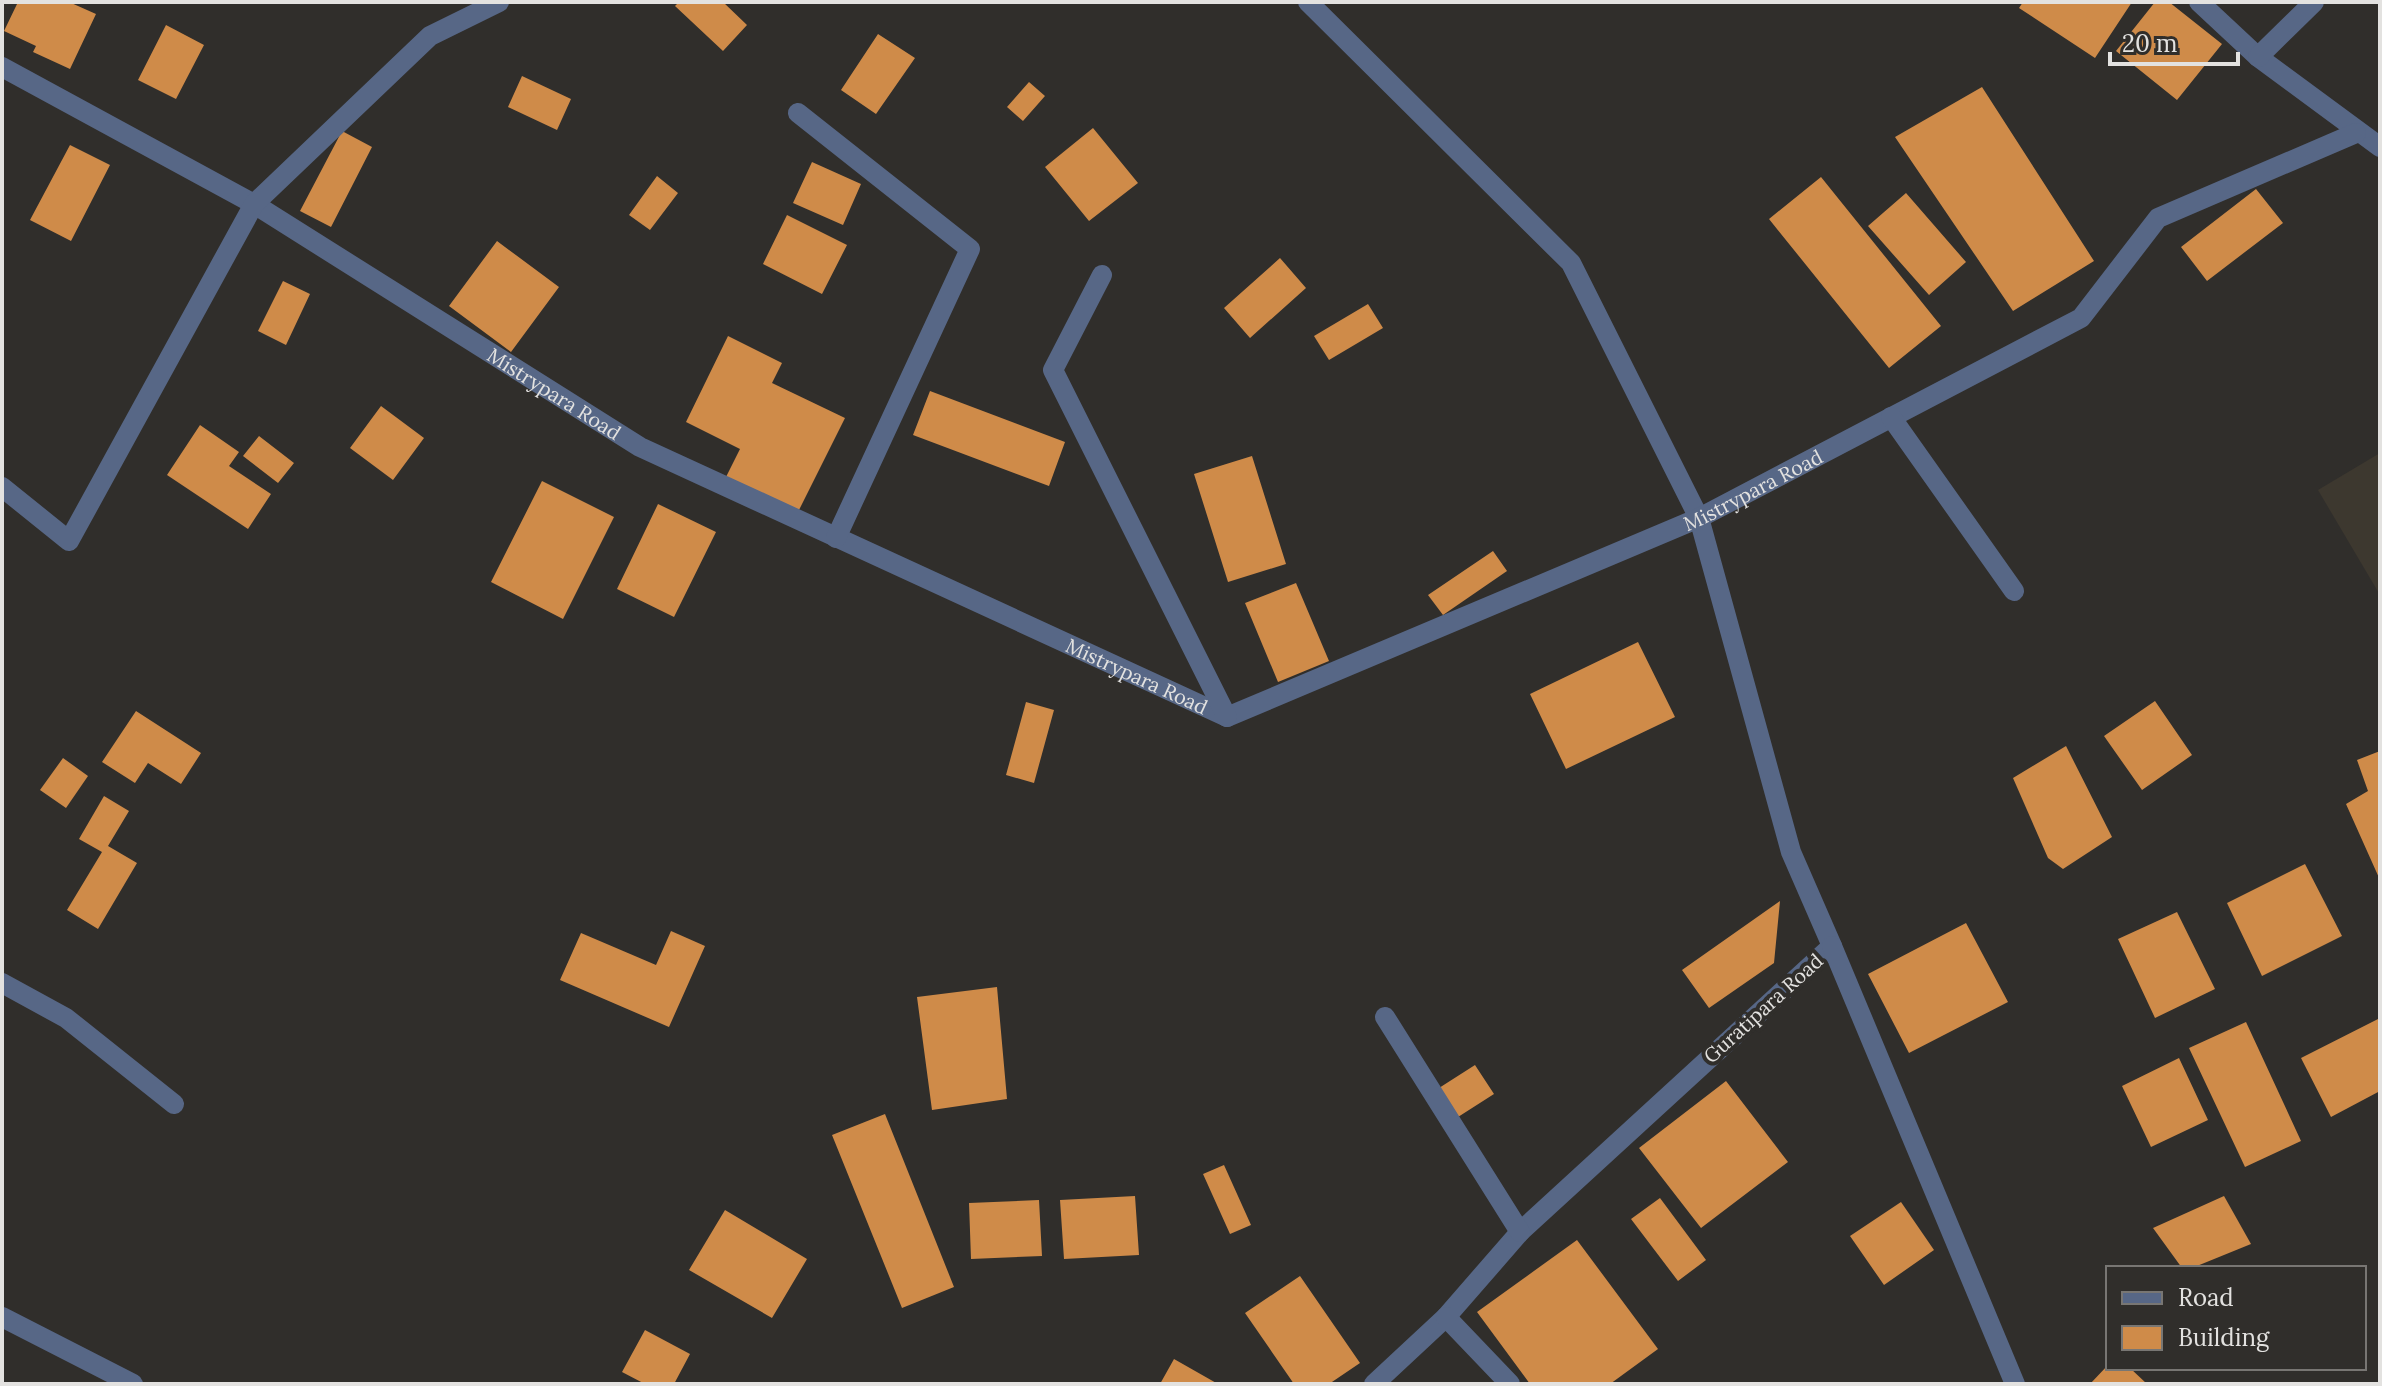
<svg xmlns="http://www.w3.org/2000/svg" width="2382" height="1386" font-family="Lora,serif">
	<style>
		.built { fill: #3d382f }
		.building { fill: #cf8b49 }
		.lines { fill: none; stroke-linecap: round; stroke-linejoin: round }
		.minor { stroke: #576786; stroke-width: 20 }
		.labels { text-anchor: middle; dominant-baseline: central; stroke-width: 8; stroke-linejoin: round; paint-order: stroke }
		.street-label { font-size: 20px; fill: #e3e2e0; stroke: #302e2b }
	</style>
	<rect width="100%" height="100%" fill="#302e2b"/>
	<!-- built -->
	<path class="built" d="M2380,453v142l-62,-105z"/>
	<!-- building -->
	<path class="building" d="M18,2h51l27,12 -26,55 -37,-17 3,-6 -32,-15z
		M679,2h44l24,23 -24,26 -48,-45z
		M2023,2h109l-37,56 -76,-50z
		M2155,2h14l53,42 -45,56 -61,-49z
		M166,25l38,20 -28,54 -38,-19z
		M878,34l37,24 -39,56 -35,-24z
		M522,76l49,23 -14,31 -49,-23z
		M1029,82l16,14 -22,25 -16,-14z
		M1982,87l112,174 -81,50 -118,-174z
		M1093,128l45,55 -49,38 -44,-54z
		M342,131l30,16 -41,80 -31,-16z
		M70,145l40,20 -39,76 -41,-21z
		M812,162l49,22 -18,41 -50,-22z
		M657,176l21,17 -28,37 -21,-15z
		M1821,177l120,149 -52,42 -120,-149z
		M2256,189l27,34 -76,58 -26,-34z
		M1906,193l60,69 -37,33 -61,-69z
		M787,215l60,30 -25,49 -59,-30z
		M497,241l62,46 -48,65 -62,-46z
		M1280,258l26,30 -56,50 -26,-30z
		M283,281l27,13 -24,51 -28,-14z
		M1368,304l15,24 -54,32 -15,-24z
		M728,336l54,27 -10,20 73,35 -48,96 -72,-35 15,-30 -54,-27z
		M930,391l135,51 -16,44 -136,-51z
		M381,406l43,32 -31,42 -43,-32z
		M200,425l39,27 -10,14 42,28 -23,35 -81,-54z
		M259,436l35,27 -16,20 -35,-27z
		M1252,456l34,108 -58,18 -34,-108z
		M542,481l72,36 -51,102 -72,-37z
		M658,504l58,28 -42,85 -57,-28z
		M1493,551l14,20 -64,44 -15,-20z
		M1296,583l33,78 -51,21 -33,-79z
		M1638,642l37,75 -109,52 -36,-75z
		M2155,701l37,54 -50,35 -38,-54z
		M1026,702l28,8 -20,73 -28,-8z
		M136,711l65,42 -20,31 -33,-21 -13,20 -33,-21z
		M2066,746l46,91 -49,32 -15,-11 -35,-80z
		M2380,751v129l-34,-76 22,-13 -11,-31z
		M63,758l25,18 -22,32 -26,-18z
		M104,796l25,15 -21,35 29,17 -39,66 -31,-19 35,-58 -23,-13z
		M2305,864l37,72 -80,40 -35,-73z
		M1780,901l-6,62 -65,45 -27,-38z
		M2177,912l38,77 -60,29 -37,-79z
		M1966,923l42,79 -99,51 -41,-79z
		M671,931l34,15 -36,81 -109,-47 21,-47 75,32z
		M997,987l10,112 -75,11 -15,-113z
		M2380,1018v73l-49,26 -30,-59z
		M2246,1022l55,119 -56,26 -56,-119z
		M2179,1058l29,62 -57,27 -29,-61z
		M1475,1065l19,29 -36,23 -19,-29z
		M1726,1081l62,81 -87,66 -62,-80z
		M885,1114l69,173 -52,21 -70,-173z
		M1224,1165l27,60 -21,9 -27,-60z
		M1135,1196l4,59 -75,4 -4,-59z
		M2224,1196l27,48 -59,24h-10l-29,-40z
		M1660,1198l46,62 -28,21 -47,-62z
		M1039,1200l3,56 -71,3 -2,-56z
		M1901,1202l33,48 -50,35 -34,-49z
		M725,1210l82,49 -35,59 -83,-48z
		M1577,1240l81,109 -48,35h-80l-53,-72z
		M1300,1276l60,87 -31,21h-35l-49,-71z
		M645,1330l45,24 -16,30h-29l-23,-12z
		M1174,1359l44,25h-58z
		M2108,1365v3h22l17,16h-57z"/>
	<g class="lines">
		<!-- minor -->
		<g class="minor">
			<path d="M1308,2l263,261 128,255 92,334 41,94 -312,286 -74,85 -72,67"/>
			<path d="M2199,2l59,55 122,90"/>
			<path d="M2258,57l56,-55"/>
			<path id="s1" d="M2,67l252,137 386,243 587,270 472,-199 382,-200 77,-100 198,-85"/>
			<path d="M798,113l172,136 -134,289"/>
			<path d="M1102,275l-49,95 174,347"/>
			<path d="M1891,417l123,174"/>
			<path d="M2,487l67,54 185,-337 176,-168 69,-34"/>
			<path d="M1832,946l183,438"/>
			<path d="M2,983l64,35 108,86"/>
			<path d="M1385,1017l135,215"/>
			<path d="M2,1317l131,67"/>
			<path d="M1446,1317l64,67"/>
		</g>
	</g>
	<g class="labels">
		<!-- street labels -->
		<g class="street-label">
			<text stroke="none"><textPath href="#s1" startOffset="642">Mistrypara Road</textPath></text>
			<text stroke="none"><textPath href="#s1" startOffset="1962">Mistrypara Road</textPath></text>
			<text stroke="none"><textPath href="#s1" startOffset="1290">Mistrypara Road</textPath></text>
			<text transform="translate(1763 1008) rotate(-42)">Guratipara Road</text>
		</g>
	</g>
	<!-- border -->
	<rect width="2382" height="1386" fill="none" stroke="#e3e2e0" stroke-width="8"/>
	<!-- legend -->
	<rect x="2106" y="1266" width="260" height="104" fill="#302e2b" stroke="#787673" stroke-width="2"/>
	<rect x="2122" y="1292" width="40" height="12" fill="#576786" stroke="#787673" stroke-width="2"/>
	<text x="2178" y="1306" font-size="24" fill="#e3e2e0">Road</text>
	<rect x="2122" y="1326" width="40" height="24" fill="#cf8b49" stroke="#787673" stroke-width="2"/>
	<text x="2178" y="1346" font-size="24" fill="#e3e2e0">Building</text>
	<!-- scale -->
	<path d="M2110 52v12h128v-12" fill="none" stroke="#e3e2e0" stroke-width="4"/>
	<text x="2122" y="52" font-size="24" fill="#e3e2e0" stroke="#302e2b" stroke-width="6" paint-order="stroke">20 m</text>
</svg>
